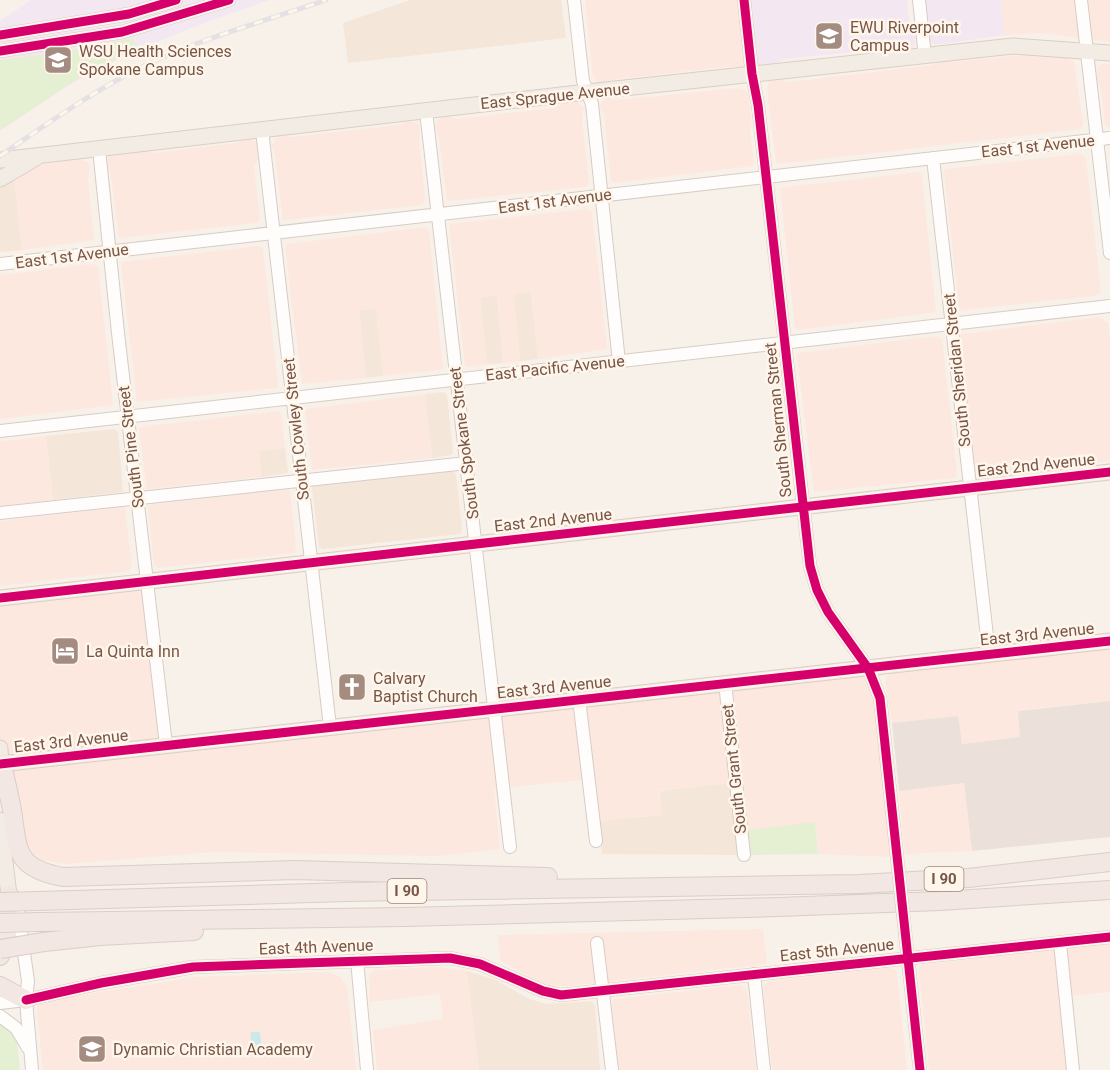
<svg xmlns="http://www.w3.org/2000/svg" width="1110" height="1070" font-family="Roboto,sans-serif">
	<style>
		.residential { fill: #f4e6d9 }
		.commercial { fill: #fce8df }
		.industrial { fill: #ebe1da }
		.education { fill: #f3e8f2 }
		.green { fill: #e5efd2 }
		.water { fill: #cae9e9 }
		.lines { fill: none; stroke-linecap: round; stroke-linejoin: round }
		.minor-casing { stroke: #d6ccc6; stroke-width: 14 }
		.major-casing { stroke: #dacec8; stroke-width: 17 }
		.highway-casing { stroke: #dacec8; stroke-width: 20 }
		.minor { stroke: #fefdfc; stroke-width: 12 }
		.major { stroke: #f3ece4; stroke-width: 15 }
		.highway { stroke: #f2e7e3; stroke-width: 18 }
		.rail-casing { stroke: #e4e1e5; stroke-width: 5 }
		.rail { stroke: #fff6eb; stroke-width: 3; stroke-dasharray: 9; stroke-linecap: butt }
		.minor-bridge-casing { stroke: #d6ccc6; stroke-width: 14; stroke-linecap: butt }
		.highway-bridge-casing { stroke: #dacec8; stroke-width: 20; stroke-linecap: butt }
		.minor-bridge { stroke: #fefdfc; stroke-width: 12 }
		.highway-bridge { stroke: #f2e7e3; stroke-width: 18 }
		.cycleway-casing { stroke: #fff6eb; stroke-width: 13 }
		.cycleway { stroke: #d6006c; stroke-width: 9 }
		.labels { text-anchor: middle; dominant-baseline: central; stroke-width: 5; stroke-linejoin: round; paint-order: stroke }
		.shield { fill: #fff6eb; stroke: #a08578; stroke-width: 1.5 }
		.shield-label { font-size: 15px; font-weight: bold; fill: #785547 }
		.poi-label { font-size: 16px; fill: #785547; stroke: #fff6eb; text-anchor: start }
		.street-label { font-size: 16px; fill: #785547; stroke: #fff6eb }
	</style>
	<rect width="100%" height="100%" fill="#f8f1e9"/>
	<!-- residential -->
	<path class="residential" d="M410,0h151l5,38 -218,25 -5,-40z
		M14,174l8,76 -22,2v-69z
		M531,292l7,67 -18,2 -7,-67z
		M497,295l6,68 -16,1 -7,-67z
		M376,308l7,68 -17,2 -7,-68z
		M443,392l4,3 6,57 -2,3 -19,3 -7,-64z
		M114,429l4,3 5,60 -70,8 -7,-64z
		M285,448l3,25 -27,4 -2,-26z
		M453,471l3,3 6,55 -2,5 -137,15 -4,-2 -7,-59 2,-2z
		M736,782l8,73 -142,-1 -3,-33 63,-6 -3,-24z
		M467,971l27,8 35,20 18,5 45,-3 3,5 5,64h-121z"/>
	<!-- commercial -->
	<path class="commercial" d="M585,0h155l5,67h-20l-109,12 -9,4h-7l-7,-6z
		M1001,0h109v42l-68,-9 -37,2z
		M1032,54l32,2 10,6 9,62 -2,5 -302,35 -3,-2 -9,-72 2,-8 7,-3 13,3 143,-17 14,-5 9,2z
		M1102,64h8v64l-5,-4 -4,-35 -5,-11 2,-10z
		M738,88l8,2 2,5 4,28 -2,8 4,31 -2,4 -137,17 -4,-2 -7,-66 -5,-8 3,-6 6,-3 9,2z
		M577,102l7,6 -2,11 7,63 -3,5 -139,14 -8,-63 -5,-12 5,-7 7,-3 10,3 98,-11 10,-5z
		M409,121l8,2 3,3 -1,13 6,61 -3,5 -139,15 -8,-65 -3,-10 6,-9 15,1 106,-12z
		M247,139l9,2 3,4v11l-5,10 6,53 -3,4 -138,15 -8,-62 -5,-13 4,-7 35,-5 8,2 84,-10z
		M1080,154l6,4 15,135 -8,3 -132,14 -2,-3 -15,-135 1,-3z
		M79,159l9,3 2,5 -2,12 6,61 -72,10 -8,-76 8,-6z
		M919,172l3,4 14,136 -137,18 -4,-2 -15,-140z
		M587,209l5,3 15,137 -69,10 -7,-67 -17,2 6,67 -17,2 -6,-67 -17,1 7,67 -19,3 -3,-2 -16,-139 2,-2z
		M426,227l3,4 14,137 -3,2 -57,6 -7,-67 -17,1 7,68 -64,6 -17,-137 2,-3z
		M259,246l4,3 15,137 -2,2 -139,14 -16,-140z
		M94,264l4,3 15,138 -113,14v-144z
		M1099,317l9,6 2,16v122l-130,15 -3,-2 -2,-3 -15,-134 2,-3z
		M936,336l6,3 15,134 -2,5 -141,14 -17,-135 2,-4z
		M425,394l7,64 -120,12 -7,-61z
		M278,411l3,3 4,34 -26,3 2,26 -114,12 -8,-60 2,-2z
		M46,436l7,64 -53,6v-66l7,1z
		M288,489l2,2 6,57 -2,5 -136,15 -4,-3 -6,-58 2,-2z
		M123,507l2,2 7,58 -3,4 -129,15v-65z
		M148,581l18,164 702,-77 12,30 17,159 -79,-3 -3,-31 -74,8 -5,-48 -76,7 2,25 -63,6 -7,-42 -98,10 6,60 -62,7 -224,-4 -149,12 -23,-4 -8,-4 -8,-7 -6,-21 -8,-65 -12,32v-197z
		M1110,649v52l-91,9 2,27 -60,7 -3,-28 -66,7 -7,-41 4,-7 4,-2z
		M964,783l8,68 -67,3 -6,-63z
		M763,929l4,35 -199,22h-15l-14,-4 -39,-22 -2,-25z
		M1110,943v49l-40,4 8,74h-149l-10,-103 3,-2z
		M437,967l30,4 12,99h-102l-4,-40 70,-11 -3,-25 -70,8 -1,-28 6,-4z
		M890,968l6,2 1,4 10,96h-135l-9,-82 2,-4 4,-3z
		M329,972l11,5 7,10 9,83h-313l-6,-60v-4l6,-5 153,-24z
		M741,985l6,6 9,79h-138l-6,-66 2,-5z"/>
	<!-- industrial -->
	<path class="industrial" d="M1110,701v136l-138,14 -8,-68 -65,8 -7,-68 66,-7 4,28 58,-7 -2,-26z"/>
	<!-- education -->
	<path class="education" d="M31,0h238l-81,29 -85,37 -40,23 -63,42v-110z
		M740,0h167l2,20 7,19 -2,8 -10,2 -12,-1 -107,11 -10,5 -30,3z
		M925,0h76l4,35 -69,10 -4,-2 -3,-6z"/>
	<!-- green -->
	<path class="green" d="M134,38l3,11 -58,29 -79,52v-70l62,-8z
		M815,822l3,32 -74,1 -3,-24z
		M0,1020c20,20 17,23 20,50h-20z"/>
	<!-- water -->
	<path class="water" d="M251,1032h9l2,23h-12z"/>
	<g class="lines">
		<!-- minor casing -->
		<g class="minor-casing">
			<path id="minor" d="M574,0l9,81 9,23 27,258
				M744,0l8,74 6,31 52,461 7,24 11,22 40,56 12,30 17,159
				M919,0l6,57
				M1081,0l29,253
				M0,35l129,-21 47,-14
				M0,51l122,-19 107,-32
				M426,111l84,736
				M262,130l68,597
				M99,149l19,184 48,412
				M933,158l56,496
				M0,264l1110,-126
				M0,431l1110,-125
				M0,513l467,-50
				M725,683l19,172
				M579,699l17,142
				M11,898l7,13 10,70 -2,19 6,70
				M905,932l15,138
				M597,943l15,127
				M1060,943l13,127
				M357,960l10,110
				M754,974l10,96
				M0,1003l26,-3 75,-17 92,-16 257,-9 30,6 63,27 18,4 549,-58
				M0,1016l16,12 12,20"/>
		</g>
		<!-- major casing -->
		<g class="major-casing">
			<path id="major" d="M0,160l587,-68 426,-46 97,7
				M0,179l36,-21
				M0,598l1110,-126
				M0,748l1,24
				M0,764l1110,-123
				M0,820l9,75"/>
		</g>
		<!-- highway casing -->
		<g class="highway-casing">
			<path id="highway" d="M2,763c3,16 7,31 10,47 6,41 3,58 51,67l232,-7 253,7
				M38,901l308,-9 513,-8 109,-6 142,-16
				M38,922l367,-5 373,-10 162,-6 170,-11
				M44,942l56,-6 94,-5
				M0,956l6,-15 3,-46
				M0,986l26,14"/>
		</g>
		<!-- minor -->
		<use href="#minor" class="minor"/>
		<!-- major -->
		<use href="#major" class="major"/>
		<!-- highway -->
		<use href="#highway" class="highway"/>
		<!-- rail casing -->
		<g class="rail-casing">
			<path id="rail" d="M0,156c47,-32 93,-65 144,-90 58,-28 121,-45 182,-66"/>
		</g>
		<!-- rail -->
		<use href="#rail" class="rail"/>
		<!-- minor-bridge casing -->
		<g class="minor-bridge-casing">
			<path id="minor-bridge" d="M897,857l8,75"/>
		</g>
		<!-- highway-bridge casing -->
		<g class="highway-bridge-casing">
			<path id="highway-bridge" d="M0,902l38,-1
				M0,923l38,-1
				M0,949l44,-7"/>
		</g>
		<!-- minor-bridge -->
		<use href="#minor-bridge" class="minor-bridge"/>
		<!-- highway-bridge -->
		<use href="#highway-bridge" class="highway-bridge"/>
		<!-- cycleway casing -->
		<g class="cycleway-casing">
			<path id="cycleway" d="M744,0l8,74 6,31 52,461 7,24 11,22 40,56 12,30 40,372
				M0,35l129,-21 47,-14
				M0,51l122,-19 107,-32
				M0,598l1110,-126
				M0,764l1110,-123
				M26,1000l75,-17 92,-16 257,-9 30,6 63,27 18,4 549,-58"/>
		</g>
		<!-- cycleway -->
		<use href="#cycleway" class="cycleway"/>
	</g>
	<!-- icons -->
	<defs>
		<g id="university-square" transform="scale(1.5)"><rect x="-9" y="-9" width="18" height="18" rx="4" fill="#a58c80" stroke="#fff6eb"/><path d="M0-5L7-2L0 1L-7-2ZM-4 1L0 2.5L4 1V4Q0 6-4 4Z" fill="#fff"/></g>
		<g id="hotel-square" transform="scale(1.5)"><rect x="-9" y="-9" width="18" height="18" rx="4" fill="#a58c80" stroke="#fff6eb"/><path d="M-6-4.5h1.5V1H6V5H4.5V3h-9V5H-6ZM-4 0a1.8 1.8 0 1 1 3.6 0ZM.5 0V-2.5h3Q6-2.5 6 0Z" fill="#fff"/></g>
		<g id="church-square" transform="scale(1.5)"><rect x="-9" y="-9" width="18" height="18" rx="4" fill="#a58c80" stroke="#fff6eb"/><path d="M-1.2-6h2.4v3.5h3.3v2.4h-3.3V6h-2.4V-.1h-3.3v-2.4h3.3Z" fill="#fff"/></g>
		<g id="school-square" transform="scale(1.5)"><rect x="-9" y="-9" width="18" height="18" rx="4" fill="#a58c80" stroke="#fff6eb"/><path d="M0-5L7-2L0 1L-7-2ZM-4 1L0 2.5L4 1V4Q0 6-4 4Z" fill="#fff"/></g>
	</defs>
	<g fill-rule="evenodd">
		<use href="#university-square" x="829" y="36"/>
		<use href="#university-square" x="58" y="60"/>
		<use href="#hotel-square" x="65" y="651"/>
		<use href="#church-square" x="352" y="687"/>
		<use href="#school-square" x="92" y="1049"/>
	</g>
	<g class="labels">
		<!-- shield labels -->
		<g class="shield">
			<rect x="924.5" y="867" width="39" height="24" rx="4.5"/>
			<rect x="387.5" y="879" width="39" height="24" rx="4.5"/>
		</g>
		<g class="shield-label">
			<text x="944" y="879">I 90</text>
			<text x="407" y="891">I 90</text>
		</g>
		<!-- poi labels -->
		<g class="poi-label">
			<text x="850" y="27">EWU Riverpoint<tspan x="850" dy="18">Campus</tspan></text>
			<text x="79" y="51">WSU Health Sciences<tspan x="79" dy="18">Spokane Campus</tspan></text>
			<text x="86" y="651">La Quinta Inn</text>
			<text x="373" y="678">Calvary<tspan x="373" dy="18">Baptist Church</tspan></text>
			<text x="113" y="1049">Dynamic Christian Academy</text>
		</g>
		<!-- street labels -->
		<g class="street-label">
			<text transform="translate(555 96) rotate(-6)">East Sprague Avenue</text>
			<text transform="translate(1038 146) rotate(-6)">East 1st Avenue</text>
			<text transform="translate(555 201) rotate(-7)">East 1st Avenue</text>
			<text transform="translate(72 256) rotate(-7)">East 1st Avenue</text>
			<text transform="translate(555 368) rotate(-6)">East Pacific Avenue</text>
			<text transform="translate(957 370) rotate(-96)">South Sheridan Street</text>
			<text transform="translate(778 420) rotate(-96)">South Sherman Street</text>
			<text transform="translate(296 429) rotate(-96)">South Cowley Street</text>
			<text transform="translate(464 443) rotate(-97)">South Spokane Street</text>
			<text transform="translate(131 447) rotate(-97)">South Pine Street</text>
			<text transform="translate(1036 465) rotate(-6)">East 2nd Avenue</text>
			<text transform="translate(553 520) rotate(-6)">East 2nd Avenue</text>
			<text transform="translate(1037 634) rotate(-6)">East 3rd Avenue</text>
			<text transform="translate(554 687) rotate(-6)">East 3rd Avenue</text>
			<text transform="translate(71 741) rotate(-6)">East 3rd Avenue</text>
			<text transform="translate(734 769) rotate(-96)">South Grant Street</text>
			<text transform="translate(316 947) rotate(-2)">East 4th Avenue</text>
			<text transform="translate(837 950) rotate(-6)">East 5th Avenue</text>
		</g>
	</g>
</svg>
